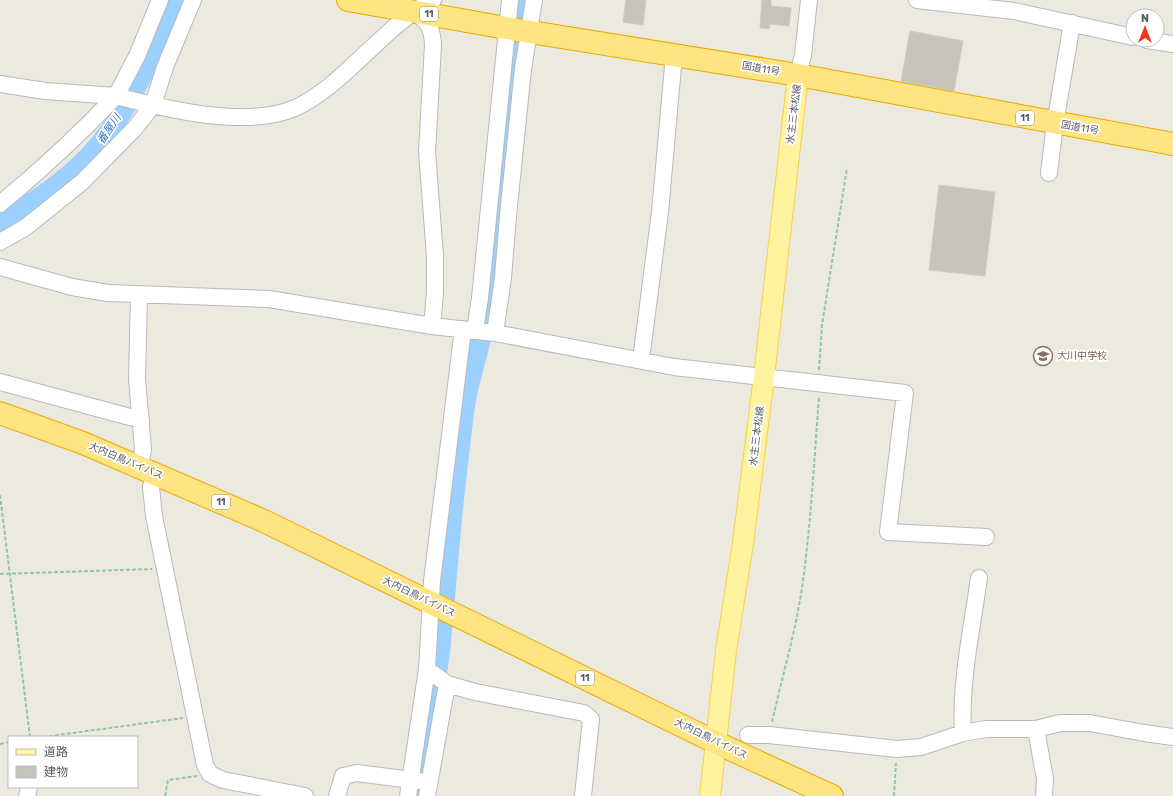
<svg xmlns="http://www.w3.org/2000/svg" width="1173" height="796" font-family="Rubik,'Noto Sans JP',sans-serif">
	<style>
		.lines { fill: none; stroke-linecap: round; stroke-linejoin: round }
		.river { stroke: #9bd0ff; stroke-width: 20 }
		.building { fill: #c7c3bb; stroke: #d1cbbc }
		.minor-casing { stroke: #b6b9bf; stroke-width: 18 }
		.major-casing { stroke: #facf49; stroke-width: 22 }
		.highway-casing { stroke: #eaa900; stroke-width: 24 }
		.path { stroke: #91c7a2; stroke-width: 2; stroke-dasharray: 4 2; stroke-linecap: butt }
		.minor { stroke: #fff; stroke-width: 16 }
		.major { stroke: #fff3a0; stroke-width: 20 }
		.highway { stroke: #ffe482; stroke-width: 22 }
		.labels { text-anchor: middle; dominant-baseline: central; stroke-width: 3.5; stroke-linejoin: round; paint-order: stroke }
		.shield { fill: #fff; stroke: #898c90; stroke-width: 1 }
		.shield-label { font-size: 9px; font-weight: bold; fill: #575b61 }
		.street-label { font-size: 10px; fill: #575b61; stroke: #fff }
		.education-label { font-size: 10px; fill: #785e54; stroke: #fff; text-anchor: start }
		.water-label { font-size: 11px; font-style: italic; fill: #3574c0; stroke: #fff }
	</style>
	<rect width="100%" height="100%" fill="#ece9de"/>
	<g class="lines">
		<!-- river -->
		<path class="river" d="M0,222c31,-18 63,-39 88,-65 41,-43 65,-102 86,-157
			M418,796l22,-143 13,-146 11,-95 4,-23 18,-69 36,-320"/>
	</g>
	<!-- building -->
	<path class="building" d="M626,0h20l-3,25 -20,-3z
		M762,0h9v6l20,2 -2,18 -19,-2 -1,5 -9,-1z
		M910,31l53,10 -9,50 -53,-10z
		M939,185l56,7 -10,84 -56,-6z"/>
	<g class="lines">
		<!-- minor casing -->
		<g class="minor-casing">
			<path id="minor" d="M917,0l97,11 119,26
				M415,12c14,11 17,15 18,33l-6,107 8,104v37l-3,33
				M1147,40l26,4
				M798,75l5,-20 6,-55
				M0,84l45,7 71,5 21,-40 23,-56
				M1049,173l6,-49 17,-101
				M0,204c41,-34 80,-70 116,-108 50,13 130,33 179,12 20,-9 38,-24 54,-39 27,-24 52,-52 84,-69
				M0,242l26,-15 56,-45 53,-54 18,-23 12,-38 28,-67
				M0,267l72,20 36,6 161,6 163,27 63,7 179,34 231,26 -17,139 98,5
				M139,295l-2,84 6,70 -3,17
				M475,330l5,-32 30,-298
				M495,333l8,-55 5,-62 15,-147 11,-69
				M641,360l19,-148 14,-157
				M0,382l141,38
				M155,473l-4,14 3,29 51,249 5,9 13,6 82,16
				M427,669l20,15 28,8 109,21 7,6 -8,77
				M1036,729l9,50 -1,17
				M963,733c-3,-52 9,-104 16,-155
				M748,735h21l128,14 24,-2 42,-14 23,-4h50l24,-6h30l54,10 29,4
				M27,796l2,-9
				M337,796l6,-20 14,-3 62,8
				M408,796l19,-127 5,-88 31,-252
				M427,796l20,-112"/>
		</g>
		<!-- major casing -->
		<g class="major-casing">
			<path id="major" d="M710,796l16,-145 17,-108 21,-166 34,-302"/>
		</g>
		<!-- highway casing -->
		<g class="highway-casing">
			<path id="highway" d="M348,0l158,28 292,47 375,69
				M0,413l83,30 181,78 453,222 115,53"/>
		</g>
		<!-- path -->
		<path class="path" d="M819,370l3,-45 25,-157
			M0,495l30,242
			M0,574l152,-5
			M772,722c10,-45 23,-88 30,-134 9,-63 12,-127 17,-191
			M43,737l140,-19
			M0,744l9,-2
			M165,796l3,-16 29,-4
			M894,796l2,-33"/>
		<!-- minor -->
		<use href="#minor" class="minor"/>
		<!-- major -->
		<use href="#major" class="major"/>
		<!-- highway -->
		<use href="#highway" class="highway"/>
	</g>
	<!-- icons -->
	<defs>
		<g id="school-ring" transform="scale(1)"><circle r="9.5" fill="#fff" stroke="#8d6e63" stroke-width="1.5"/><path d="M0-5L7-2L0 1L-7-2ZM-4 1L0 2.5L4 1V4Q0 6-4 4Z" fill="#8d6e63"/></g>
	</defs>
	<g fill-rule="evenodd">
		<use href="#school-ring" x="1043" y="356"/>
	</g>
	<g class="labels">
		<!-- shield labels -->
		<g class="shield">
			<rect x="420" y="7" width="18" height="14" rx="3"/>
			<rect x="1016" y="111" width="18" height="14" rx="3"/>
			<rect x="212" y="495" width="18" height="14" rx="3"/>
			<rect x="576" y="671" width="18" height="14" rx="3"/>
		</g>
		<g class="shield-label">
			<text x="429" y="14">11</text>
			<text x="1025" y="118">11</text>
			<text x="221" y="502">11</text>
			<text x="585" y="678">11</text>
		</g>
		<!-- street labels -->
		<g class="street-label">
			<text transform="translate(761 69) rotate(10)">国道11号</text>
			<text transform="translate(794 114) rotate(-83)">水主三本松線</text>
			<text transform="translate(1080 128) rotate(10)">国道11号</text>
			<text transform="translate(757 436) rotate(-83)">水主三本松線</text>
			<text transform="translate(126 461) rotate(23)">大内白鳥バイパス</text>
			<text transform="translate(419 597) rotate(26)">大内白鳥バイパス</text>
			<text transform="translate(711 739) rotate(26)">大内白鳥バイパス</text>
		</g>
		<!-- education labels -->
		<g class="education-label">
			<text x="1057" y="356">大川中学校</text>
		</g>
		<!-- water labels -->
		<g class="water-label">
			<text transform="translate(109 129) rotate(-56)">番屋川</text>
		</g>
	</g>
	<!-- legend -->
	<rect x="8" y="736" width="130" height="52" fill="#ffffff" stroke="#bcbdc0"/>
	<rect x="16" y="749" width="20" height="6" fill="#fff3a0" stroke="#bcbdc0"/>
	<text x="44" y="756" font-size="12" fill="#575b61">道路</text>
	<rect x="16" y="766" width="20" height="12" fill="#c7c3bb" stroke="#bcbdc0"/>
	<text x="44" y="776" font-size="12" fill="#575b61">建物</text>
	<!-- north arrow -->
	<g transform="translate(1145 28)"><circle r="19" fill="#ffffff" stroke="#bcbdc0"/>
	<path d="M0-3L7 15L0 10L-7 15Z" fill="#f4351c"/>
	<text y="-6" font-size="11" font-weight="bold" text-anchor="middle" fill="#575b61">N</text>
	</g>
</svg>
